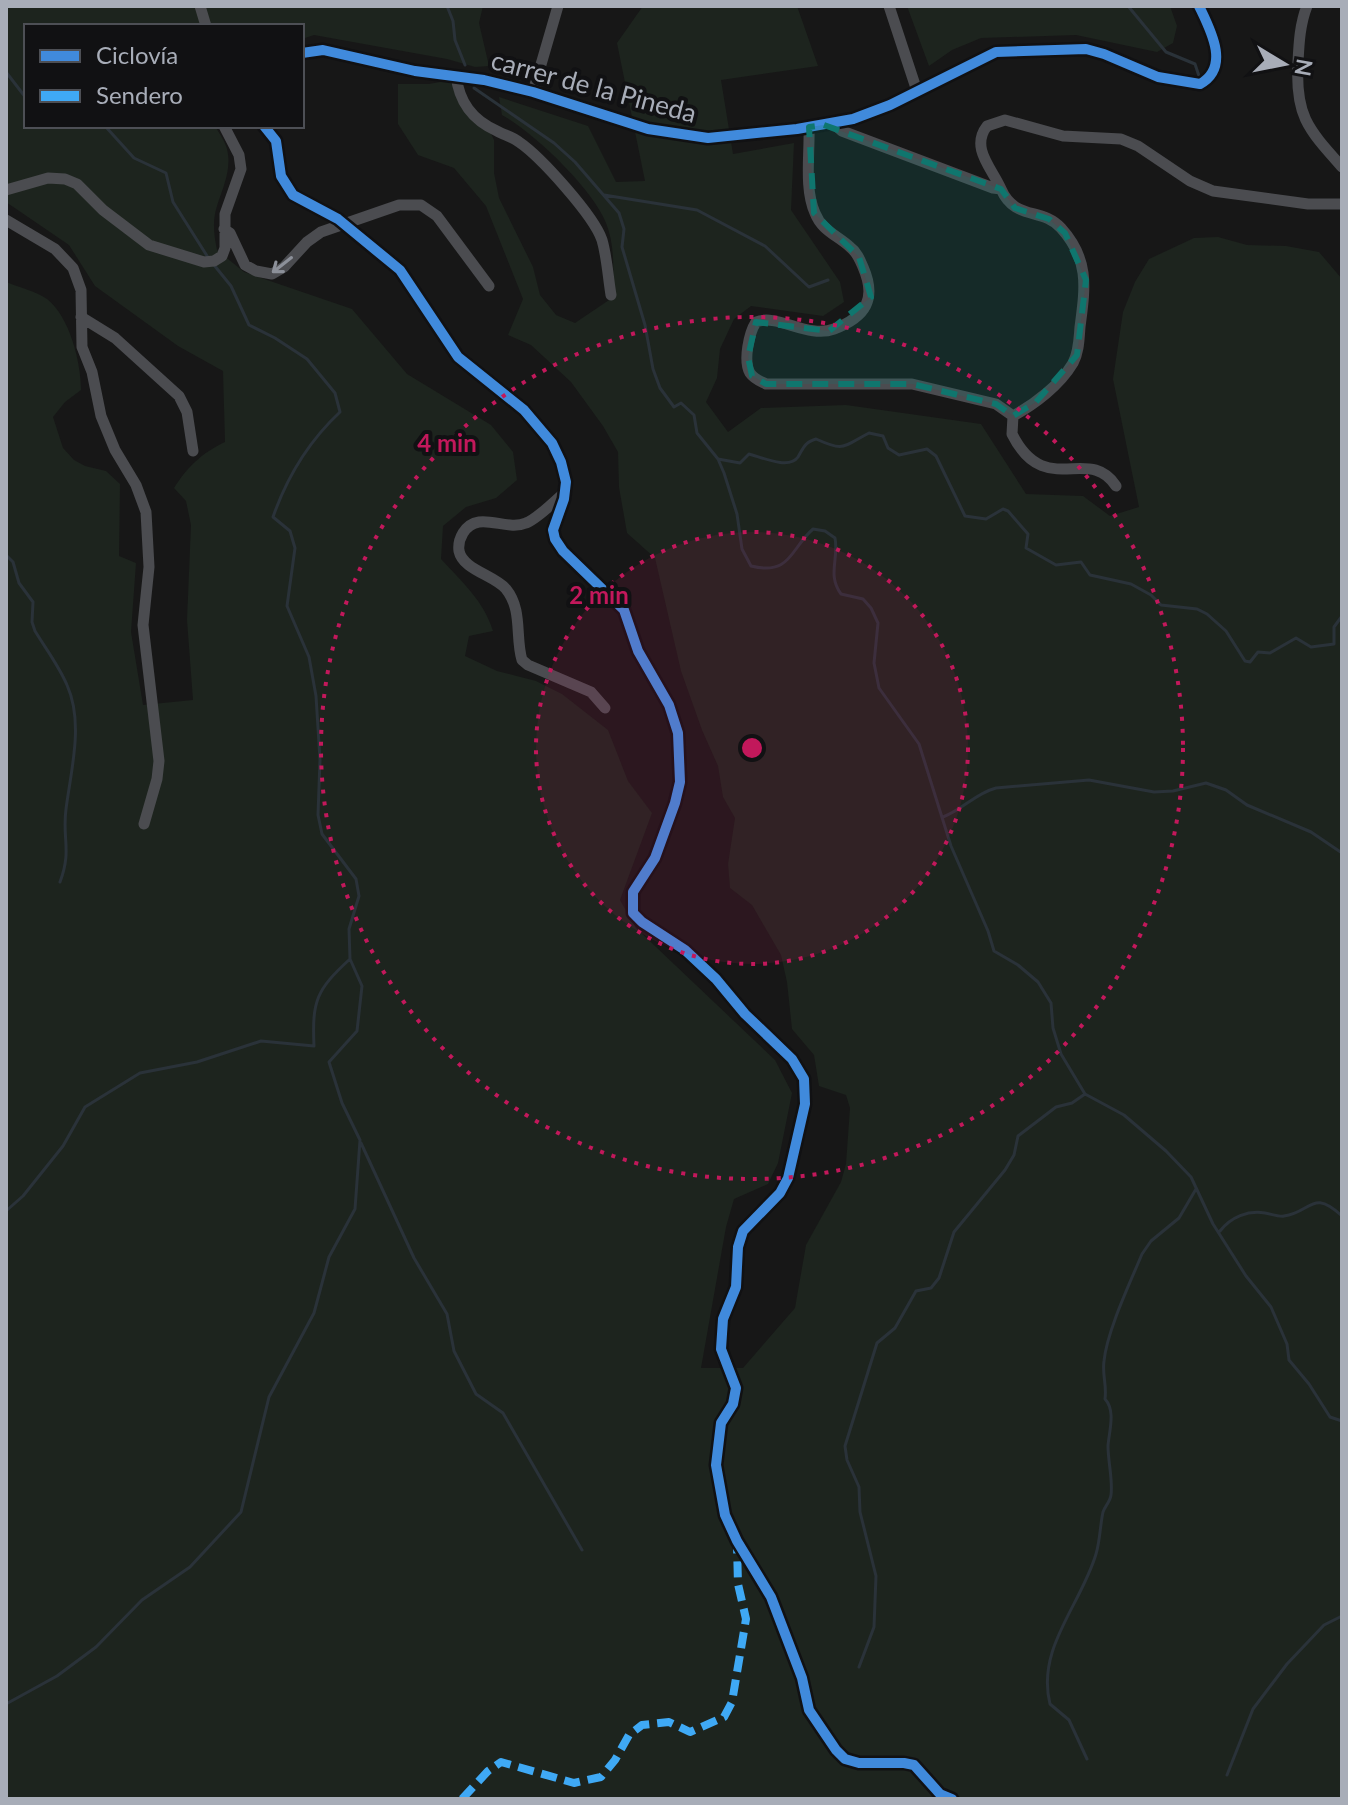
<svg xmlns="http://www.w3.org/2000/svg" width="1348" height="1805" font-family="Lato,sans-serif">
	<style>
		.green { fill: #1d241e }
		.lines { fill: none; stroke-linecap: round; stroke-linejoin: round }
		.stream { stroke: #2a3239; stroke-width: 3 }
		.minor { stroke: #4b4c50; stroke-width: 11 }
		.quiet { stroke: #3fa9f5; stroke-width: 8; stroke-dasharray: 16 8; stroke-linecap: butt }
		.cycleway-casing { stroke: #111113; stroke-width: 15 }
		.cycleway { stroke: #408adc; stroke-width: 10 }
		.oneway { stroke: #8c9099 }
		.marked { fill: #0f766e; fill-opacity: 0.2; stroke: #0f766e; stroke-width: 6; stroke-dasharray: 16 10; stroke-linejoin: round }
		.ring { fill: none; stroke: #c2185b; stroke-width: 4; stroke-dasharray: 4 8 }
		.labels { text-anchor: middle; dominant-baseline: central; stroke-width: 8; stroke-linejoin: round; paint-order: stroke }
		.street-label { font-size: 26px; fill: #a8adb8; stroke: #111113 }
		.centre { fill: #c2185b; stroke: #111113; stroke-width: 4 }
		.ring-label { font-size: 24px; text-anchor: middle; font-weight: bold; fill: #c2185b; stroke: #111113; stroke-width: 8; stroke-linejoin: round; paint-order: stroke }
	</style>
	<rect width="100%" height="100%" fill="#171717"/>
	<!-- green -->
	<path class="green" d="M6,6h477l-4,17 10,43 -14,1 -28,-8 -133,-24 -12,4v-13h-276v100h189c4,7 10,15 12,23 5,20 -4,38 -10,57 -5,15 -3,29 0,44l27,22 108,37 55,65 84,51 22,27 4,28 -21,18 -30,9 -23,19 -2,33c21,23 43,42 52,72l-24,5 -4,20 32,15 39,10 26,13 46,36 20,51 24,32 -32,87 16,28 139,132 17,33 -14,70 -10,21 -34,15 -8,28 -25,141h42l52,-60 11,-63 35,-63 5,-18 4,-56 -4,-13 -27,-9 -5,-31 -22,-26 -5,-47 -6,-27 -29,-50 -22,-17 -2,-24 7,-46 -12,-21 -5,-31 -16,-36 -21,-59 -26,-113 -28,-25 -8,-46 -1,-35 -15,-26 -32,-44 -40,-37 -23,-10 15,-36 -37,-93 -32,-38 -36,-13 -20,-31v-40h31l23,-4 36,47 6,13v33l5,25 34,69 7,28 16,20 19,8 37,-25c2,-24 3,-53 -6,-75 -13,-34 -73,-91 -104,-108l-3,-18 89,29 28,56 29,-1 -28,-138 26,-37h154l21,60 -97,14 12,74 61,-11 -3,67 49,72 4,20 -21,14 -72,-10 -17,13 -14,30 -3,29 -11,24 22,30 33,-24 85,-3 135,19 45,70 57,2 27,20 29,-9 -26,-128 10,-67 12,-30 14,-23 45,-21 24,-1 29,8 39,1 33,6 23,27v1520h-1336v-1517c12,5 30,9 41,17 23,18 34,64 34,91l-16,12 -12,15 10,31 11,12 11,6 21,5 14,13 -1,72 17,7 -5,69 12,73 50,-5 -6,-80 4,-95 -5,-24 -12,-13c14,-22 28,-35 51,-46l-2,-71 -45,-25 -83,-60 -26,-41 -63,-43z
		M907,6h263l7,20 -4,17 -16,9 -81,-17 -95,3 -29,12 -23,16z"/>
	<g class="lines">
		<!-- stream -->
		<path class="stream" d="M447,6l6,15 2,19 10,25
			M1128,6l38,46 29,12 5,15
			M6,72l20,26
			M474,88l80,55 21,19 44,51 5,16 -2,18 23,78 8,44 7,19 14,19 7,-4 13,12 3,18 21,26 6,14 13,41 5,35 9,17c40,10 39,-17 62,-37l12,2 10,7c4,21 -8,37 6,56l22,5 8,9 7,15 -4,40 5,25 40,56 32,102 37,85 6,20 24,14 20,17 13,21 2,25 8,26 24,40 39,21 42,36 25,26 22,47 33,52 25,31 16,37 2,16 20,24 21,33 12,4
			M105,126l29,32 32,15 7,29 36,57
			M604,195l93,15 68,36 44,41 19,-7
			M718,459l22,4 9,-9c12,3 40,16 49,3 6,-10 6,-14 18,-18 29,13 26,8 53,-6l14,3 5,12 11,7 28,-6 9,7 29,60 21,3 17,-10 5,2 20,23 -2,14 30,17 25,-3 9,13 41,9 20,11 10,10 36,4 10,5 19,17 19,30 5,1 8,-10 12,1 26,-15 15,9 23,-3v-17l8,-11
			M6,555l7,7 6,21 14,19 -1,20 3,9c11,18 24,35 32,54 17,38 4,85 -1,124 -4,30 6,41 -6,73
			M943,817c19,-7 33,-24 53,-29l93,-8 65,12 19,-1 33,-8 20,7 21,15 64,27 31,21
			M361,1143l53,115 33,56 7,37 22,43 27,19 79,137
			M6,1211l17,-15 40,-50 22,-39 55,-34 57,-11 64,-21 53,5c-2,-45 2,-56 36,-87
			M1220,1231c11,-14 28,-21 45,-18 6,1 14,4 19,3 28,-4 28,-28 58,0
			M859,1667l15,-40 2,-51 -16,-64 -1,-25 -12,-27 -2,-14 32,-103 18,-15 21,-37 15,-3 8,-10 15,-46 51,-62 9,-15 4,-19 38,-29 16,-4 13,-9
			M6,1704l51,-28 39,-29 46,-47 48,-33 51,-55 28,-115 45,-84 15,-56 26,-48 5,-69 -18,-37 -13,-41 28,-31 5,-45 -12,-27 -1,-30 10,-33 -3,-17 -34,-45 -4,-19 2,-55 -4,-64 -7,-39 -22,-51 8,-58 -5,-17 -17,-14c14,-40 36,-76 67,-105l-5,-19 -28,-34 -32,-21 -26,-13 -18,-39 -17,-21
			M1087,1759l-18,-39 -19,-16c-14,-56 31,-99 46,-150 4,-13 4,-28 7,-42 2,-6 7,-10 8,-17 2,-15 -3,-33 -3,-49 1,-15 8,-35 -3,-47 2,-14 -3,-24 -1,-38 3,-30 26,-78 38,-107l9,-13 28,-23 17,-29
			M1227,1775l26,-66 34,-45 37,-39 18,-9"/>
		<!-- minor -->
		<path class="minor" d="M200,6l6,20
			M889,6l28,85
			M1307,6c-7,18 -8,36 -9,56 -3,53 9,66 44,105
			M302,53l21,-3 92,21 69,9 49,12 115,37 60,9 89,-9 56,-10 37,-14 106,-53 90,-3 18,5 54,23 42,7c31,-17 10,-55 -1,-78
			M456,75c3,27 16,45 41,56 7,4 16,6 22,11 22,15 75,74 83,98 5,17 6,37 9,55
			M533,92l25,-86
			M834,124l8,7 151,57 8,1c14,32 41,18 60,39 29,32 24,60 19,99 -1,12 -1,25 -7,36 -13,22 -38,41 -60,53
			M264,126l12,15 5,35 12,19 45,24 62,51 58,87 66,53 28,33 9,19 5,20 -2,17 -11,31 2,9 8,12 61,59 14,41 31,54 9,28 2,49 -5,21 -20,55 -22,34v21l9,9 43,28 31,29 29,35 47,45 12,20 1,25 -17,74 -8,15 -37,38 -5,16 -2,40 -13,32 -2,30 15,39 -3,16 -12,19 -5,42 9,50 12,26 34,56 31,81 7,32 27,40 9,9 14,4h45l10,2 26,29 12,5
			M809,127c1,26 -5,62 6,86 7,18 22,22 35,34 7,5 10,13 13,20 14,32 3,50 -29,62 -26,10 -57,-16 -78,-7 -7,11 -13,39 -6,51 4,6 10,8 16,11h146l84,20 17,12
			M1001,189c-9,-21 -31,-41 -14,-63l18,-6 58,16 58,3 17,7 52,35 23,10 95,13h34
			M6,190l42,-12 17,1 12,5 26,26 46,35 55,17 10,-1 8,-5 3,-8v-34l16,-45 -2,-14 -15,-29
			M6,220l49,29 18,19 8,22 1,57 10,25 9,44 14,34 21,35 10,27 3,55 -6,58 16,136 -2,18 -13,45
			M224,229l6,4 15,32 11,6 16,3 12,-7 23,-25 14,-10 78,-27h22l16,11 52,70
			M81,317l34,21 64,58 8,16 6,39
			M1013,416l-1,18c33,66 77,10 104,52
			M564,493c-9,8 -27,26 -38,30 -21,9 -48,-14 -63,10 -3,5 -5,11 -4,18 4,19 35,24 47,38 17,21 9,48 16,71l6,5 63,27 14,16"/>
		<!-- quiet -->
		<path class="quiet" d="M462,1799l26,-28 13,-9 73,21 27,-6 14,-17 14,-25 13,-10 27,-3 21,10 34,-15 8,-15 14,-83 -8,-35 -1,-38"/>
		<!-- cycleway casing -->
		<g class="cycleway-casing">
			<path id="cycleway" d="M302,53l21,-3 92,21 69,9 49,12 115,37 60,9 89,-9 56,-10 37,-14 106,-53 90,-3 18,5 54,23 42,7c31,-17 10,-55 -1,-78
				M264,126l12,15 5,35 12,19 45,24 62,51 58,87 66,53 28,33 9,19 5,20 -2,17 -11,31 2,9 8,12 61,59 14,41 31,54 9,28 2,49 -5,21 -20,55 -22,34v21l9,9 43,28 31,29 29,35 47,45 12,20 1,25 -17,74 -8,15 -37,38 -5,16 -2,40 -13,32 -2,30 15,39 -3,16 -12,19 -5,42 9,50 12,26 34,56 31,81 7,32 27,40 9,9 14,4h45l10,2 26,29 12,5"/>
		</g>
		<!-- cycleway -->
		<use href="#cycleway" class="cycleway"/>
	</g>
	<!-- one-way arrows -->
	<defs><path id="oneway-shaft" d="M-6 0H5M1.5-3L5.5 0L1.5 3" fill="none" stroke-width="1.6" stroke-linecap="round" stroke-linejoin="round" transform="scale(2)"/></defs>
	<use class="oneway" href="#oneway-shaft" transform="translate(282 265) rotate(142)"/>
	<!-- marked area -->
	<path class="marked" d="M824,125l177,64 14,19 34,11 16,14 21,47 -9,75 -41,47 -23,14 -17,-12 -84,-20h-146l-14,-8 -4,-19 8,-35 73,9 42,-34 -12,-40 -45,-44 -5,-86z"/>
	<!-- distance rings -->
	<circle cx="752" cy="748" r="216" fill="#c2185b" fill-opacity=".12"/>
	<g class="ring">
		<circle cx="752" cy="748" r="216"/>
		<circle cx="752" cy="748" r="431"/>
	</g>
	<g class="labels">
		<!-- street labels -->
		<g class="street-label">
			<text transform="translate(594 86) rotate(15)">carrer de la Pineda</text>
		</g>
	</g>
	<circle cx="752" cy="748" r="12" class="centre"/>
	<g class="ring-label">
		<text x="447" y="452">4 min</text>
		<text x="599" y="604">2 min</text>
	</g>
	<!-- border -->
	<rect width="1348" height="1805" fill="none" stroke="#a8adb8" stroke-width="16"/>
	<!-- legend -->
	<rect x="24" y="24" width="280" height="104" fill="#111113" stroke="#4d4f55" stroke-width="2"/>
	<rect x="40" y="50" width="40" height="12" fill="#408adc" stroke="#4d4f55" stroke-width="2"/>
	<text x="96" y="64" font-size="24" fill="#a8adb8">Ciclovía</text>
	<rect x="40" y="90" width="40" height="12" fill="#3fa9f5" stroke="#4d4f55" stroke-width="2"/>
	<text x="96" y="104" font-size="24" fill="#a8adb8">Sendero</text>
	<!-- north arrow -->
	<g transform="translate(1284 64) rotate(100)" stroke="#111113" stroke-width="6" paint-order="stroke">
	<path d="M0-6L14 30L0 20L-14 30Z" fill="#a8adb8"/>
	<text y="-12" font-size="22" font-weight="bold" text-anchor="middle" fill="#a8adb8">N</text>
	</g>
</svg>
